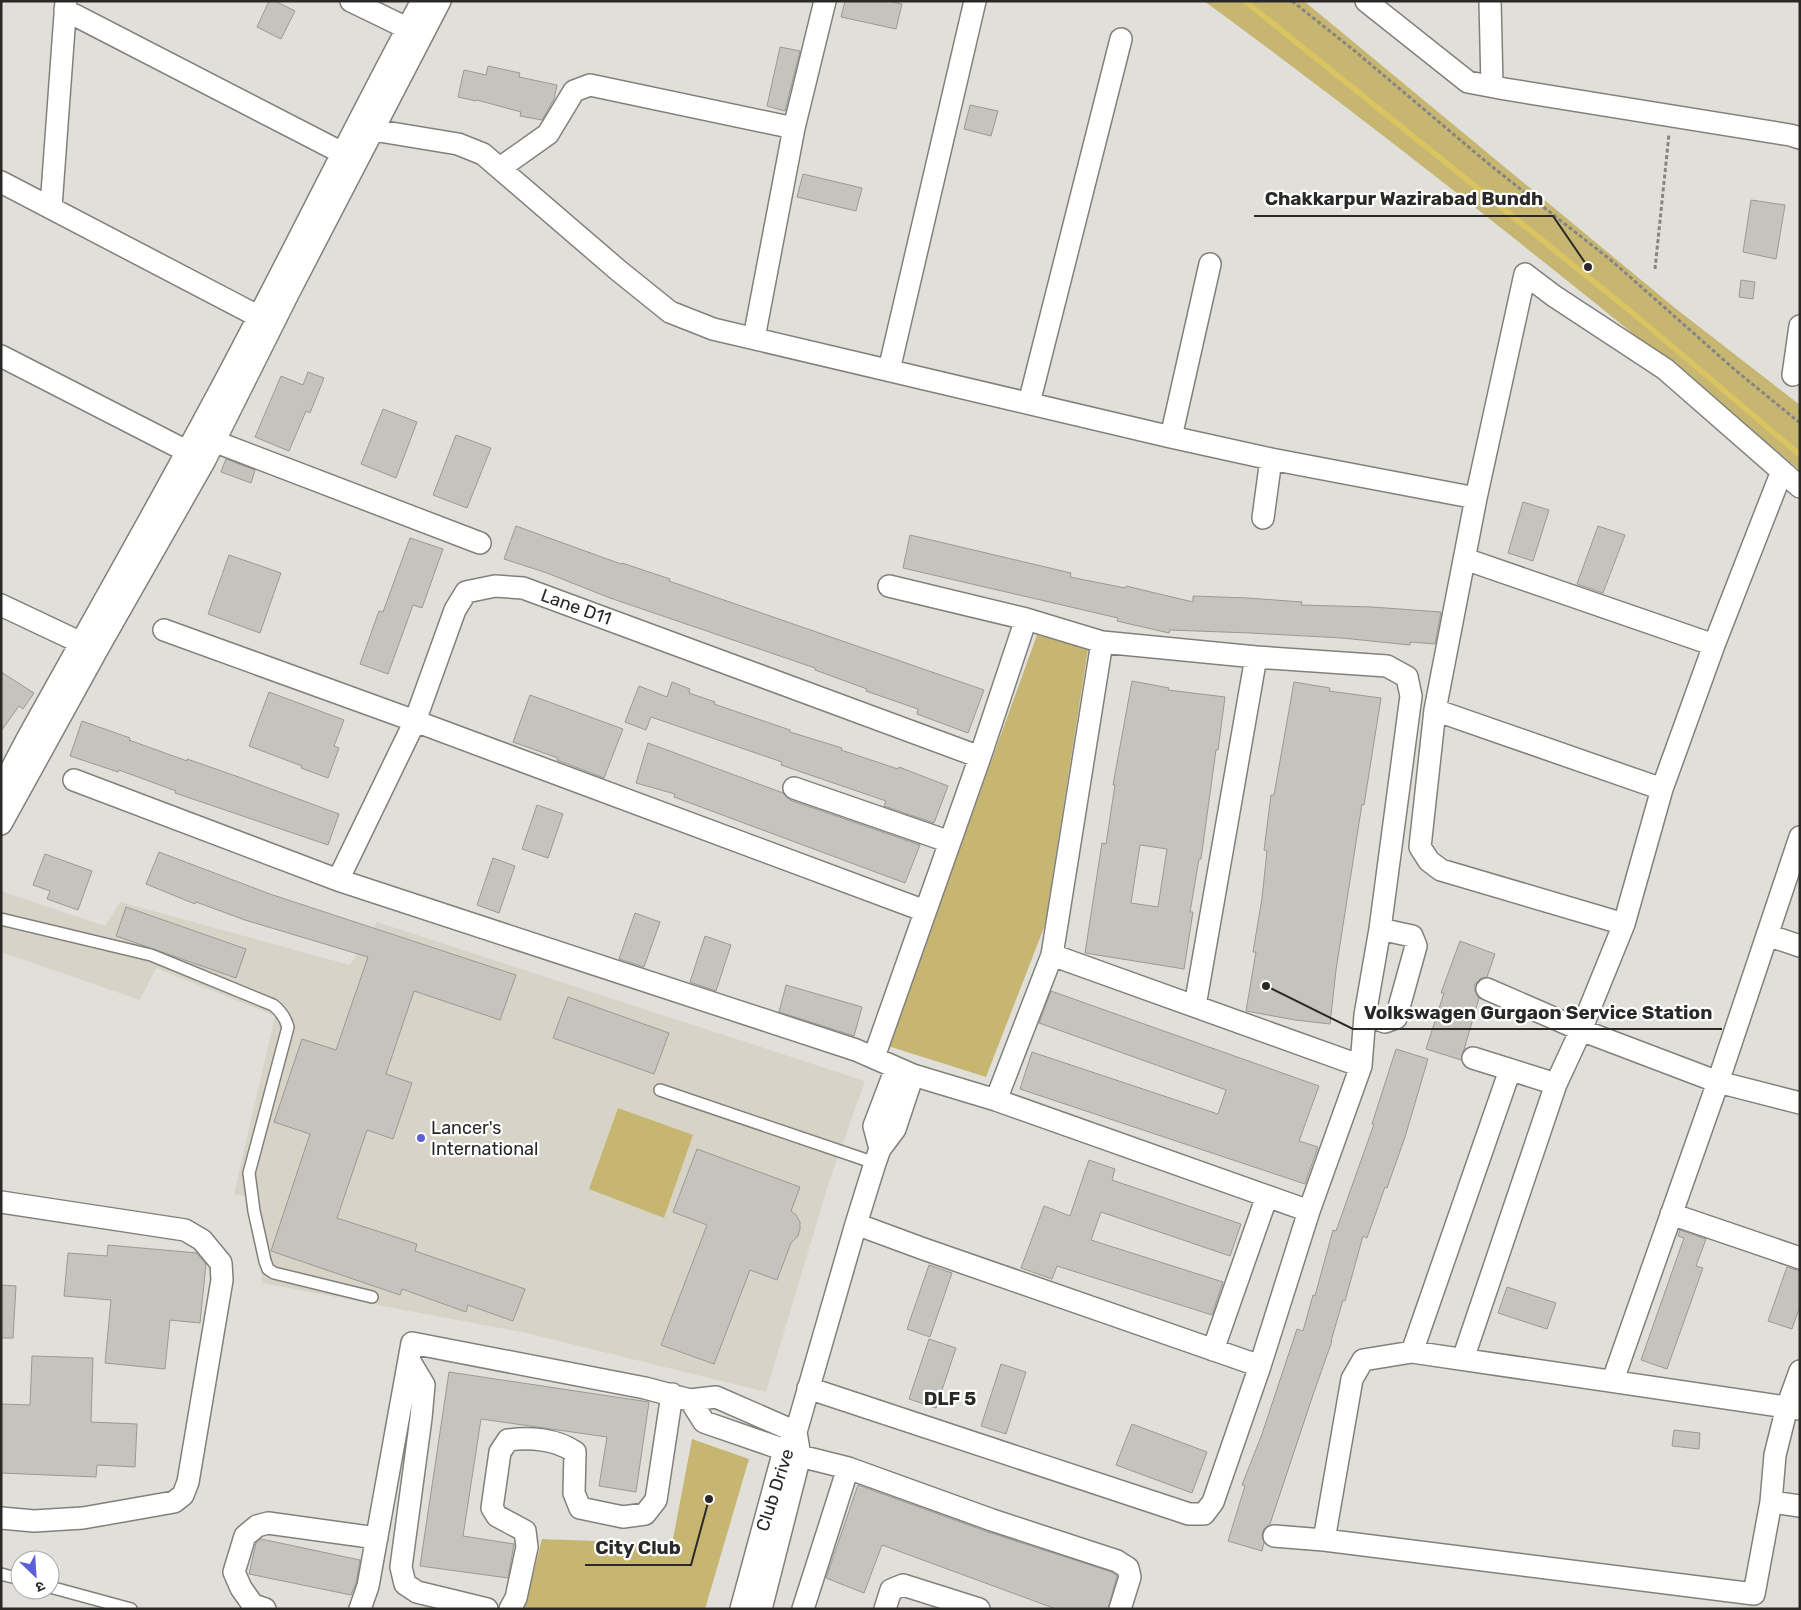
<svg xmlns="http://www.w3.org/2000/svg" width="1801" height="1610" font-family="Rubik,'Noto Sans Devanagari',sans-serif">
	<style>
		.built { fill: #d7d4c7 }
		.green { fill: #c6b672 }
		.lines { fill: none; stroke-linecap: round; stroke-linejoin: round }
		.stream { stroke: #dac461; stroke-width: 5.5 }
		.building { fill: #c4c3be; stroke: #9a9993; fill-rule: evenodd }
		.lane-casing { stroke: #82807b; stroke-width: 14 }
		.street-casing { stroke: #82807b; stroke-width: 24 }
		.path { stroke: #878582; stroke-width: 3; stroke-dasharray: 4 2.5; stroke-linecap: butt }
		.lane { stroke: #fff; stroke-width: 11 }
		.street { stroke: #fff; stroke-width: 21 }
		.poi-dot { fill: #5c5fd7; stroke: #fff; stroke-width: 2 }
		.labels { text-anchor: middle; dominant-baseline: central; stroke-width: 4.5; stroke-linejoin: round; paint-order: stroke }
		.street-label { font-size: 18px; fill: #2a2927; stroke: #fff }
		.poi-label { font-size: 18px; fill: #2a2927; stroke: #fff; text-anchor: start }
		.neighbourhood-label { font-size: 19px; font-weight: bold; fill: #2a2927; stroke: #fff }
		.leader { fill: none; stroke: #2a2927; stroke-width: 2 }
		.callout-dot { fill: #2a2927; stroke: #fff; stroke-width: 2 }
		.callout-label { font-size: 19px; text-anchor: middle; font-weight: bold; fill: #2a2927; stroke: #fff; stroke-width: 4.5; stroke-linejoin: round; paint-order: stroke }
	</style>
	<rect width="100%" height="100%" fill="#e1dfda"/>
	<!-- built -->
	<path class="built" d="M1,891l104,35 15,-24 230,63 27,-43 488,159 -36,101 -63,210 -240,-59 -264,-50 -2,-84 -26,-5 41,-178 -119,-48 -16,32 -139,-48z"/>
	<!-- green -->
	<path class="green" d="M1204,1h100l371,307 125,97v65c-195,-160 -392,-320 -596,-469z
		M1037,635l51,14 -43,276 -59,152 -98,-31z
		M618,1108l75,27 -29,83 -75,-29z
		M692,1439l57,20 -44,150h-181l18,-70 130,5z"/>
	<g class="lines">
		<!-- stream -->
		<path class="stream" d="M1245,1l389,313 166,141"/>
	</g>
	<!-- building -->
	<path class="building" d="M269,1h6l20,10 -14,28 -24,-12z
		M845,1h43l14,3 -6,25 -55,-12z
		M780,47l20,4 -15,60 -18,-5z
		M488,66l32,7 -1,4 38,8 -3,14 -12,21 -22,-4 1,-4 -44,-12 -1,1 -18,-4 6,-27 22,5z
		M970,105l28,6 -7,25 -27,-7z
		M803,174l59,14 -6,23 -59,-14z
		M1751,200l34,5 -9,54 -33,-7z
		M1741,280l14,2 -2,17 -14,-2z
		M308,372l16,6 -14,35 -4,-2 -17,40 -34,-14 26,-61 22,9z
		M383,409l34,13 -21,56 -35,-14z
		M456,435l35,13 -24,60 -34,-13z
		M226,459l29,11 -4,13 -30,-11z
		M1523,502l26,8 -16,51 -25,-8z
		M516,526l105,38 1,-1 48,16 -1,2 315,109 -16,43 -51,-19 1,-5 -52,-18 1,-2 -52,-19v-2l-205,-70 -63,-25 -43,-14z
		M1598,526l27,9 -22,58 -26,-9z
		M910,535l161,38 -1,4 55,11 1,-2 67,16v-6l55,2 54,4 -1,3 71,2 69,5 -6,32 -25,-2v3l-68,-7 -92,-5 -80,-3 -1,3 -52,-12 1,-3 -215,-50z
		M410,538l33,11 -21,59 -9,-3 -25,69 -28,-10 19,-53 4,1z
		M229,555l52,18 -21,60 -52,-19z
		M1,672l33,21 -11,16 -4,-3 -18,25z
		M1132,681l37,7 -1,2 57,7 -7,53h-2l-15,109h-2l-9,53h3l-9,57 -99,-16 17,-110 4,1 9,-59h-2zM1140,845l27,4 -9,58 -27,-4z
		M672,682l18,7 -1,4 26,9 -1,2 76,26v2l52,16 -1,2 57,19 1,-2 49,19 -14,37 -50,-17 2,-5 -105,-36 1,-3 -131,-45 -5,13 -21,-8 14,-36 28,11z
		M1294,682l36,6 -1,3 52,7 -17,107 -2,-1 -26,166 -6,54 -35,-4 -49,-9 10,-59h-3l9,-54 5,-47 -3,-1 7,-55h3z
		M269,692l75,28 -10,26 5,2 -11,30 -27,-10 1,-2 -53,-20z
		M530,695l93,34 -19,49 -47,-18 1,-2 -45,-16z
		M82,721l48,17 -1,2 58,21v-2l49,17 103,38 -11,31 -153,-52 1,-2 -57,-21 -1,2 -48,-16z
		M648,743l135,50 7,7 130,45 -15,38 -231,-86 1,-3 -39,-11z
		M537,805l26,9 -15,44 -26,-9z
		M159,852l111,42 246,81 -16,45 -86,-29 -28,83 26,9 -19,56 -26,-9 -30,88 80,26 -2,7 110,38 -12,32 -45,-16 -2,7 -64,-23 -2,6 -129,-44 39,-117 -36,-12 28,-83 34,11 32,-93 -123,-37 -49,-18 -1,2 -49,-20z
		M45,854l47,17 -14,39 -31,-11 3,-8 -17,-6z
		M493,858l22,8 -16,47 -22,-8z
		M126,907l120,42 -10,29 -120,-42z
		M635,913l25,9 -16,45 -25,-8z
		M705,936l26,9 -15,46 -26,-9z
		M1460,941l35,13 -8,23 -7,2 -5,5v7l4,7 -18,62 -35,-11 18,-56h-3z
		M786,985l76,22 -8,29 -75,-24z
		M1051,991l268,95 -20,55 19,6 -13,37 -285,-95 12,-37 186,62 8,-24 -187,-67z
		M568,997l101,36 -15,41 -101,-36z
		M1396,1049l32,10 -23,78 -18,51 -2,-1 -18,51 -4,-2 -18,65 -2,-1 -12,41h1l-18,51 -44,132 -6,5 -2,6 2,8 -2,8 -34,-10 17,-55 -3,-1 20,-51 35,-105 6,2 10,-36 2,1 18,-66 3,1 38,-107h-2z
		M697,1149l103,38 -9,24 5,4 4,7v7l-2,7 -7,7 -14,37 -27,-10 -36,94 -53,-19 46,-120 -34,-13z
		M1089,1160l26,9 -3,11 129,44 -11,32 -129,-44 -10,28 132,42 -11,33 -155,-49 -5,13 -31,-11 23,-62 26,10z
		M1680,1230l26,9 -10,27 7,2 -36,101 -26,-9 43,-122 -6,-2z
		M108,1245l89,8 9,11 -6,59 -30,-3 -5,49 -60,-6 6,-63 -47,-4 4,-43 39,3z
		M929,1265l23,8 -22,64 -23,-8z
		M1787,1267l13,4v35l-8,23 -24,-8z
		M1,1285l15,1 -3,52h-12z
		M1507,1287l49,16 -9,26 -49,-16z
		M929,1339l27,9 -20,60 -27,-9z
		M32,1356l61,2 -2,64 46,2 -2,43 -38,-2 -1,12 -95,-4v-69l29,1z
		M1001,1364l25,8 -20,62 -25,-8z
		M449,1372l200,30 -13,90 -37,-6 8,-49 -126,-18 -18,117 51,8 -6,34 -88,-12z
		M1132,1424l75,28 -15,41 -76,-28z
		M1674,1430l26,3 -1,16 -27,-3z
		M858,1485l130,47 124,40 5,4 -9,33h-52l-174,-64 -18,48 -38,-15z
		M261,1539l99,21 -4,23 -5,12 -102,-21 7,-31z"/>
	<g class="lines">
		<!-- lane casing -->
		<g class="lane-casing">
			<path id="lane" d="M1,919l150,36 122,50c8,6 12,12 15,22l-39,146 5,38 11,50 3,8 6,4 98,24
				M660,1090l215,73
				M1,1574l19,5
				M50,1587l81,22"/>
		</g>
		<!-- street casing -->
		<g class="street-casing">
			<path id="street" d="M351,1l68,33
				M1366,1l102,81 37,7 285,46 10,3
				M1490,1l2,85
				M65,10l289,149
				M373,130l85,14 25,10 136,117 51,41 43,17 458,108 100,22 205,39
				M500,168l48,-34 26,-43 16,-6 204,43
				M1,182l270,141
				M51,207l15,-206
				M754,338l40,-210 31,-127
				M1,356l197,101
				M889,370l86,-369
				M1793,375l7,-49
				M1029,403l92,-364
				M203,437l277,106
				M1171,437l39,-173
				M1263,518l8,-59
				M1465,559l249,86
				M1,605l91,43
				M164,630l251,91 510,190
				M1435,710l227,79
				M74,780l264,100 518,170 57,25 83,25 313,111
				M794,788l156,54
				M1,789l25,-48c61,-110 124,-220 184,-332 73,-135 139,-273 212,-408
				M1,824l96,-174 108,-190 83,-166 152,-293
				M338,880l77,-159 40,-111 11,-18 29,-6 28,2 457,169
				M1624,924l-183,-54 -12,-9 -9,-14 15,-137 41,-212 49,-224 29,22 111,73 135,118
				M1767,935l33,11
				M1052,955l309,111
				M1487,989l94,41 137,52 82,21
				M1195,1006l61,-349
				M1365,1015l20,7 11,-4 20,-72 -4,-10 -32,-7
				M874,1057l106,-300 46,-138
				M1473,1058l83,26
				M996,1100l56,-145 50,-313
				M880,1149l-6,-23 22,-58
				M1,1202l184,28 17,10 19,23 1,17 -34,202 -5,13 -9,7 -91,16 -49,3 -33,-3
				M1671,1214l129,44
				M856,1224l65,24 339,118
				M1213,1350l54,-154
				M1412,1352l98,-282
				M1463,1359l93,-275 25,-54 43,-106 38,-135 52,-144 68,-174
				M409,1360l15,25 -3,33 -20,149 4,17 12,8 70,17
				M1613,1380l105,-298 82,-245
				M808,1388l381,126h15l9,-12 47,-136 49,-155 52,-145 4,-51 15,-86 31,-233 -4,-19 -20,-11 -131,-9 -154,-15 -76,-23 -137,-33
				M690,1400l14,22 81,28
				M800,1456l48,12
				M1771,1502l29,4
				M1274,1536l50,4 430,54 17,-92 4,-47 12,-48 13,-36
				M1324,1540l28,-161 11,-19 49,-8 388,57
				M265,1609l-12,-4 -12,-17 -7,-16 11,-36 12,-10 11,-3 109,15
				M360,1609l8,-23 44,-243 233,45 45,12 26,-3 80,35
				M510,1609l6,-11 11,-51 -2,-16 -28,-15 -5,-8 8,-56 8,-12c22,-3 48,-1 67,12l-1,41 6,15 43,9 22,-3 11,-14 16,-106
				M741,1609l42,-155 13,-22 60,-208 19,-61 5,-14 15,-20 18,-54
				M761,1609l39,-153 -4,-24
				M803,1609l45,-141 144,52 125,41 11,7 2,9 -10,32
				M885,1609l6,-19 12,-5 76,24"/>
		</g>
		<!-- path -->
		<path class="path" d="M1292,1l64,51 134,113 122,96 122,108 66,54
			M1655,269l14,-135"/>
		<!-- lane -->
		<use href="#lane" class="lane"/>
		<!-- street -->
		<use href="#street" class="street"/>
	</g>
	<!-- markers -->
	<circle class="poi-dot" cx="421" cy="1138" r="5"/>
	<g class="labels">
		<!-- street labels -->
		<g class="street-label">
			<text transform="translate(576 607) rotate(20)">Lane D11</text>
			<text transform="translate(775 1490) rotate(-72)">Club Drive</text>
		</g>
		<!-- poi labels -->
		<g class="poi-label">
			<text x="431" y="1128">Lancer's<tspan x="431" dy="21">International</tspan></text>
		</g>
		<!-- neighbourhood labels -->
		<g class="neighbourhood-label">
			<text x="950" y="1398">DLF 5</text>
		</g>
	</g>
	<!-- callouts -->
	<path class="leader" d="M1588 267L1553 216H1254M1266 986L1353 1029H1722M709 1499L691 1565H585"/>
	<g class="callout-dot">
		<circle cx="1588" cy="267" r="5"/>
		<circle cx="1266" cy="986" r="5"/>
		<circle cx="709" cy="1499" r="5"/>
	</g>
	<g class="callout-label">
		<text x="1404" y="205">Chakkarpur Wazirabad Bundh</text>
		<text x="1538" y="1019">Volkswagen Gurgaon Service Station</text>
		<text x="638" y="1554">City Club</text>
	</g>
	<!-- border -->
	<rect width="1801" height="1610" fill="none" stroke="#2a2927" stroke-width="5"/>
	<!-- north arrow -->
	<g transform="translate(35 1575) rotate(155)"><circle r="24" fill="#ffffff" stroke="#aaa9a9"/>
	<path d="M0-4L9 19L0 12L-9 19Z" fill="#5c5fd7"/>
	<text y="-8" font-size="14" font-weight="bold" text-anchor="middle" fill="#2a2927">उ</text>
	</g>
</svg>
